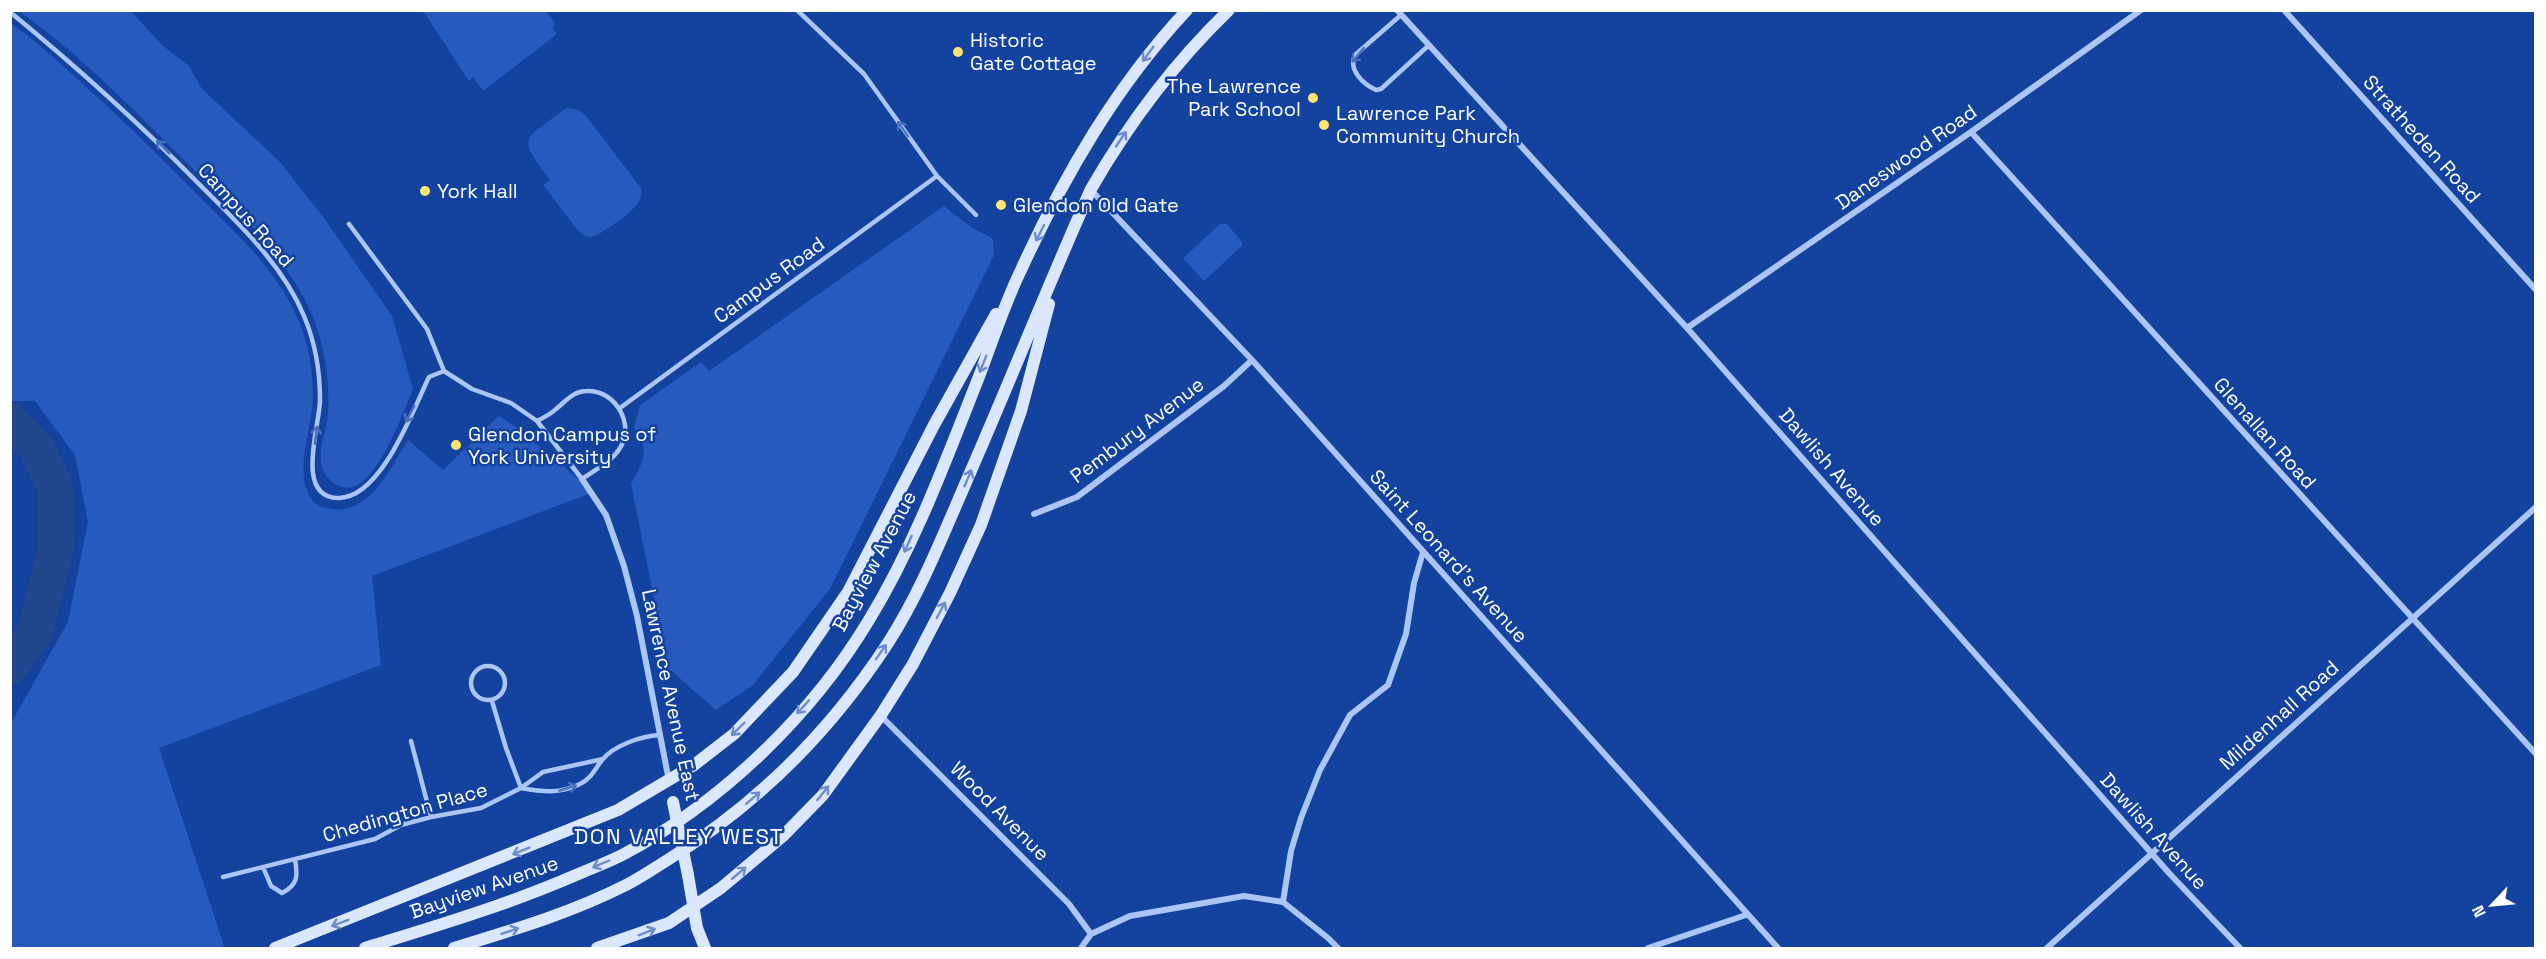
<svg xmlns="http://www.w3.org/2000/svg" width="2546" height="959" font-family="'Space Grotesk',sans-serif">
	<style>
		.green { fill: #265bbd }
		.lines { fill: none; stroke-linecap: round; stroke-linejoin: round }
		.river { stroke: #24468d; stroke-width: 36 }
		.service { stroke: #acc5f4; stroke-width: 4.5 }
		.minor { stroke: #acc5f4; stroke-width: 6 }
		.secondary { stroke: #dbe7fd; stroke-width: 12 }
		.secondary-bridge { stroke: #dbe7fd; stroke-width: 12 }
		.oneway { stroke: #6d8cc9 }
		.oneway2 { stroke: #4970bd }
		.poi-dot { fill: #ffe46f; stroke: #13429f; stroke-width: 2 }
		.labels { text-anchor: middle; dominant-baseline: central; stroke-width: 5; stroke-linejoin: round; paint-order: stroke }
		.poi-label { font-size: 20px; fill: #fff; stroke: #13429f; text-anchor: start }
		.street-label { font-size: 20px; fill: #fff; stroke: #13429f }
		.quarter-label { font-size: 22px; letter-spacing: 1.5px; fill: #fff; stroke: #13429f }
	</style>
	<rect width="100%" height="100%" fill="#13429f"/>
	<!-- green -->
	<path class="green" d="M19,11h112l31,34 27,21 13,23 77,72 45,57 68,98 21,73c-10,24 -35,92 -60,98 -15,3 -26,-6 -31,-20 -5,-16 5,-37 6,-53 2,-30 -3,-66 -14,-94 -22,-59 -80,-111 -124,-154 -54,-55 -109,-110 -171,-155z
		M423,11h123l9,12 -2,7 4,4 -74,57 -10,-14 -4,4z
		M10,23c23,15 43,34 63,52 40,36 78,72 115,110 41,42 89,82 111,137 10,22 14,51 14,76 0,29 -25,87 6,108 4,2 9,2 13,3 38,6 59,-42 76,-69l35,30 56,-54 16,10 79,66 -222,84 9,89 -222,83 65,198 -8,2h-205v-225l57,-101 20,-100 -13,-67 -40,-54h-24z
		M571,108l9,3 7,6 54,71c5,19 -29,37 -43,47 -8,3 -13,2 -19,-3l-36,-47 7,-5c-34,-45 -27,-39 15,-71z
		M944,206l27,21 22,12 1,16 -164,334 -78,97 -36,24 -48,-42 -37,-184c12,-22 20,-33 3,-56l6,-23 61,-43 8,9z
		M1220,224h7l15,18v4l-38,35 -21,-23z"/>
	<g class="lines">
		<!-- river -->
		<path class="river" d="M10,421l25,25 20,40 1,61 -21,85 -25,35"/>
		<!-- service -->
		<path class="service" d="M797,10l67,64 73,102 39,39
			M10,12c67,55 130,112 191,174 38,38 82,79 103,130 11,26 16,56 16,84 0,25 -26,97 18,98 43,1 75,-88 91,-121l15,-6
			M1401,15l-46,40c-7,15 8,29 21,35l5,-1 47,-43
			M349,224l78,105 17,42 28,18 39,14 26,18 45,58c14,-10 35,-20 41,-37 9,-23 -10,-52 -36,-51 -14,0 -21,10 -31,18 -5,5 -13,9 -19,12
			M620,408l317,-232
			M471 683a17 17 0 1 1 34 0a17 17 0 1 1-34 0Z
			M492,701l14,47 15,40
			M411,741l20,76
			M521,788c22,4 39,6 59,-4 10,-4 15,-15 22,-24 12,-15 40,-24 58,-25
			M263,867l8,19 11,7c16,-8 16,-17 13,-34
			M223,877l152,-38 26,-14 30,-8 50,-9 40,-20 22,-16 60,-13"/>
		<!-- minor -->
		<path class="minor" d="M1397,10l290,318 482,545 71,75
			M2284,10l252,280
			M1971,132l565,622
			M1091,190l161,170 526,588
			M1687,328l284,-196 170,-122
			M582,479l24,36 18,51 13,50 32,165
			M1034,514l43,-17 147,-111 28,-26
			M881,716l188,188 22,30
			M1283,902l8,-51 10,-33 19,-48 30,-55 38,-30 18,-51 8,-51 9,-31
			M1081,948l10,-14 39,-18 114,-20 39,6 45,36 10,10
			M1648,948l98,-33
			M2047,948l489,-441"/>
		<!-- secondary -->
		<path class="secondary" d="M688,875l9,53 8,20
			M275,948l343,-138 76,-45 40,-31 59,-62 55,-80 86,-167 62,-111
			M365,948c71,-22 142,-43 211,-73 16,-7 33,-13 48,-21 98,-52 188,-139 245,-234 47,-77 78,-163 111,-246 13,-35 25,-71 41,-104 43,-94 95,-184 166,-260
			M454,948c59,-18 117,-35 172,-63 14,-7 27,-16 40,-24 91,-56 164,-129 222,-218 34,-53 57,-113 82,-170 41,-94 79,-190 121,-284 38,-66 83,-126 138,-179
			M597,948l72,-25 52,-35 62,-52 40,-41 58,-80 32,-51 37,-71 31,-68 40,-114 28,-107"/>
		<!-- secondary-bridge -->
		<path class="secondary-bridge" d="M673,802l15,73"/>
	</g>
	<!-- one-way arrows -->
	<defs><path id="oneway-shaft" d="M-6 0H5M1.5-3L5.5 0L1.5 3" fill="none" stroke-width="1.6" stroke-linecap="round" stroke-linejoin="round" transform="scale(1.5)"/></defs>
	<g class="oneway">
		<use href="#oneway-shaft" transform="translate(1148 54) rotate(127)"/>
		<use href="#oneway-shaft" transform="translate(1121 139) rotate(-56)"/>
		<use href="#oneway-shaft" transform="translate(1040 233) rotate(117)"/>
		<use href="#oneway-shaft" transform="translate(983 364) rotate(112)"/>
		<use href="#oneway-shaft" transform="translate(968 478) rotate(-67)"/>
		<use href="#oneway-shaft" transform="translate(908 544) rotate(114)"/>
		<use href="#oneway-shaft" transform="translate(941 610) rotate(-62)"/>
		<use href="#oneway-shaft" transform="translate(881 652) rotate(-55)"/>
		<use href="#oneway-shaft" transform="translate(803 707) rotate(132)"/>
		<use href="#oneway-shaft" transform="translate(738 729) rotate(136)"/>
		<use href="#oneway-shaft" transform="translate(823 793) rotate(-51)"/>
		<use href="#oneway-shaft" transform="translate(753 798) rotate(-41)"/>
		<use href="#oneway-shaft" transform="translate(521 851) rotate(158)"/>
		<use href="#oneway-shaft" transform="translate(601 864) rotate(157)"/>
		<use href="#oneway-shaft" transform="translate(739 873) rotate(-40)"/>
		<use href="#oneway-shaft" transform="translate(340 923) rotate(159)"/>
		<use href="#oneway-shaft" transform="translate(510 931) rotate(-18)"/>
		<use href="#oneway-shaft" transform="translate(647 932) rotate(-22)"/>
	</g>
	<g class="oneway2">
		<use href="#oneway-shaft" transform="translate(1358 55) rotate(130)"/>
		<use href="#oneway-shaft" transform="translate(903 129) rotate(-125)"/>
		<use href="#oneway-shaft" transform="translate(163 147) rotate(-135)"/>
		<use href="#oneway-shaft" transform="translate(410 414) rotate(117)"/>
		<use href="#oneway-shaft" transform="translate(316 435) rotate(-82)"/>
		<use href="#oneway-shaft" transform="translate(568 788) rotate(-17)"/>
	</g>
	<!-- markers -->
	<g class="poi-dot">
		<circle cx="958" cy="52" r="6"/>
		<circle cx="1313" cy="98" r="6"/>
		<circle cx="1324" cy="125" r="6"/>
		<circle cx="425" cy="191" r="6"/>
		<circle cx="1001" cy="205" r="6"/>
		<circle cx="456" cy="445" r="6"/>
	</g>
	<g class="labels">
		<!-- poi labels -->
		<g class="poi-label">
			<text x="970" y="40">Historic<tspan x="970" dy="23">Gate Cottage</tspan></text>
			<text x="1301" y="86" text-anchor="end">The Lawrence<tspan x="1301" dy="23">Park School</tspan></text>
			<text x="1336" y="113">Lawrence Park<tspan x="1336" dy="23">Community Church</tspan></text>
			<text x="437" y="191">York Hall</text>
			<text x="1013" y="205">Glendon Old Gate</text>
			<text x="468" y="434">Glendon Campus of<tspan x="468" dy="23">York University</tspan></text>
		</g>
		<!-- street labels -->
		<g class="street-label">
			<text transform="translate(2422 139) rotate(48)">Stratheden Road</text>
			<text transform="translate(1906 157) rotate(-35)">Daneswood Road</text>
			<text transform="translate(246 215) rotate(48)">Campus Road</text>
			<text transform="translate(769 280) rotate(-36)">Campus Road</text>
			<text transform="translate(1137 430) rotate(-37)">Pembury Avenue</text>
			<text transform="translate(2265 433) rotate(48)">Glenallan Road</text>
			<text transform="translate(1832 467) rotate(49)">Dawlish Avenue</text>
			<text transform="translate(1449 556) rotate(48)">Saint Leonard's Avenue</text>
			<text transform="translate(874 561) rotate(-62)">Bayview Avenue</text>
			<text transform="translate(671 695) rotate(78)">Lawrence Avenue East</text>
			<text transform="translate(2279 715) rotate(-42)">Mildenhall Road</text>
			<text transform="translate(1000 811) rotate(45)">Wood Avenue</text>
			<text transform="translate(405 812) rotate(-16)">Chedington Place</text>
			<text transform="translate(2154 831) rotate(48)">Dawlish Avenue</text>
			<text transform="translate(484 887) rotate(-19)">Bayview Avenue</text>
		</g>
		<!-- quarter labels -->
		<g class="quarter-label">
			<text x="679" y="836">DON VALLEY WEST</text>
		</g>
	</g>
	<!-- border -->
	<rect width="2546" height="959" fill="none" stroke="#ffffff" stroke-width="24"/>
	<!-- north arrow -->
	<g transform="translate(2492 905) rotate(244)" stroke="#13429f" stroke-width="4.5" paint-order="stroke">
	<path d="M0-4.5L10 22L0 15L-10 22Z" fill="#ffffff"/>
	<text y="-9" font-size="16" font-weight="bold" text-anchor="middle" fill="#ffffff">N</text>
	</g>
</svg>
